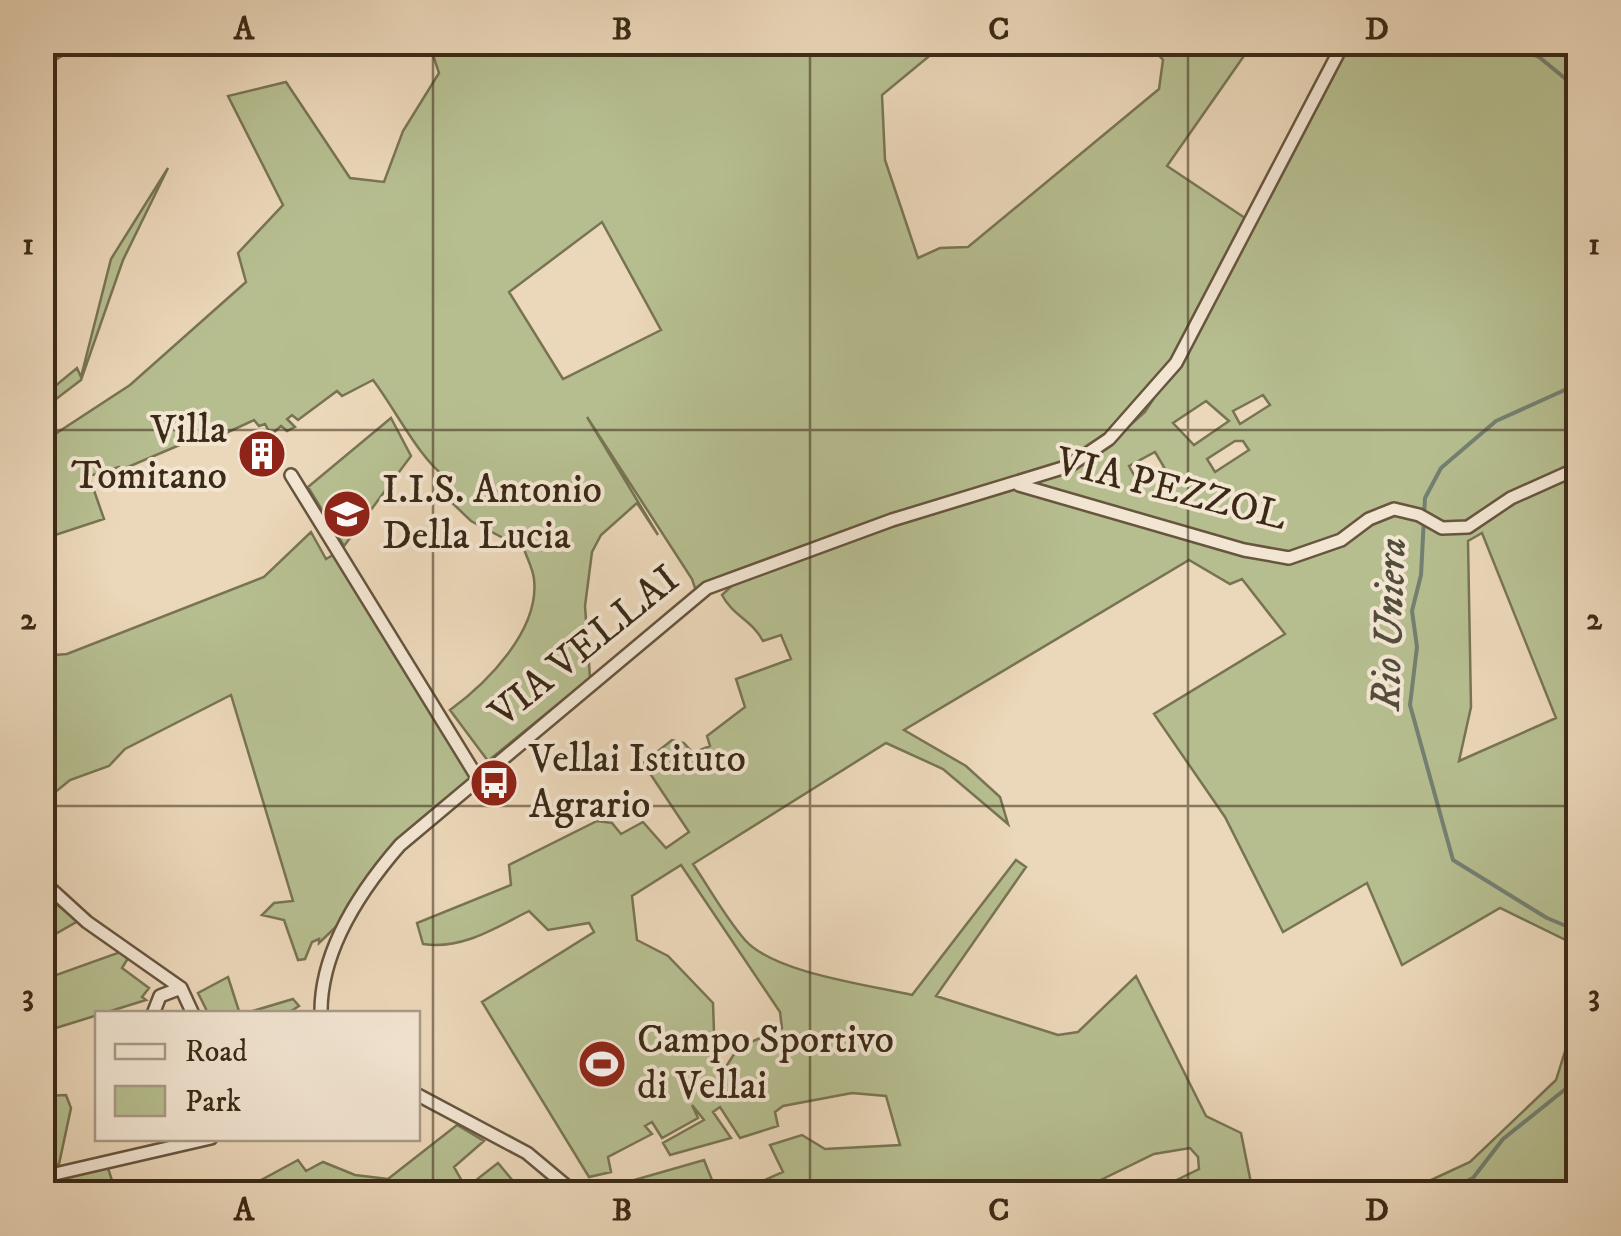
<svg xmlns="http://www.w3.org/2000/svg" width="1621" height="1236" font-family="'IM FELL DW Pica',serif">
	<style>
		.green { fill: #b6be90; stroke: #787453; stroke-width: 2.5; fill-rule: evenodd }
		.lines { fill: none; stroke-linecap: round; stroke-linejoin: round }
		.stream { stroke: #738072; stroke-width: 4 }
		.minor-casing { stroke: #67553f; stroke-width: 16 }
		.minor { stroke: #f2e5d2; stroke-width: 11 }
		.grid { fill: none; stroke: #3b2a16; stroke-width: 2.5; stroke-opacity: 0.55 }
		.labels { text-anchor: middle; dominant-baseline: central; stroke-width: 8; stroke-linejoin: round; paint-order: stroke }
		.poi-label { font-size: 40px; fill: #3b2a16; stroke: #f2e5d2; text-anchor: start }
		.street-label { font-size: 40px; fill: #3b2a16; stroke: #f2e5d2 }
		.water-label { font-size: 42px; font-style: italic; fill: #524e3c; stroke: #f2e5d2 }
		.neatline { fill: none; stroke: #3b2a16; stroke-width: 4 }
		.grid-label { font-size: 32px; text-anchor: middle; font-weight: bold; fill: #3b2a16 }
	</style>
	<rect width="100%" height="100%" fill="#ebd7b9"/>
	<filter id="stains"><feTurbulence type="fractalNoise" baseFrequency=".002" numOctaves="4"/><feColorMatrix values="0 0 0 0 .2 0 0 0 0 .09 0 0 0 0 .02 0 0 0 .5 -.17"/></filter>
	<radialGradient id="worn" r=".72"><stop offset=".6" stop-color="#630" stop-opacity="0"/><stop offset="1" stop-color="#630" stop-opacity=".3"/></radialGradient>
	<!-- green -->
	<path class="green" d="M43,42h41v1l-41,24z
		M437,43h508l-63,52 3,65 33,98 22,-10 28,-1 191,-158 4,-29 -15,-17h105l-86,123 84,56 84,-163 -20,-16h263v903l-78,-38 -98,57 -35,-82 -84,49 -58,-115 -71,-103 131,-80 -43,-55 -12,5 -41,-24 -285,170 62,36 34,31 8,27 -65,-55 -57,-26 -193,121c17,25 32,53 52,76 29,33 124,45 167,55l104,-135 10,7 -90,129 122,39 20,-3 58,-56 70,140 35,17 12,60h-103l49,-24 -1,-12 -8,-9 -36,6 -80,39h-485l115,-33 10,25 51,-5 18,-8 -13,-27 32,-10 23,14 75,-4 -14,-49 -34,-3 -69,13 -8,6 3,14 -38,12 -20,-31 -7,5 18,26 -61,17 -7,-12 41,-23 -12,-15 6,13 -36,20 -10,-16 -7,4 7,8 -44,23 3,15 -22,5 -107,-175 112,-70 -5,-9 -41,7 -19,-19c-34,17 -67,39 -106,33l-6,-21 94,-38 -2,-20 88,-44 15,2 9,11 22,-12 23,26 23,-16 -46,-69 29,-23 12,3 9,10 17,-7 -3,-10 38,-29 -9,-28 55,-20 -10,-24 -18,6c-11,-21 -30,-25 -41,-46l17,-16 192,-67 127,-36 33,-16 54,-48 24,-37 -35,41 -65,50 -373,125 -4,-12 -105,-162 71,118 -21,-32 -36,32 -9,17 -7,54 5,72 -102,83 -38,-51c37,-27 90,-80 84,-131 -1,-10 -7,-21 -10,-30l-53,-28 -26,-25 3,-17c-29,-20 -52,-69 -75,-99l-31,16 -5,-5 -39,29 -6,-5 -5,4 8,8 -8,4 -6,-5 -10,9 -6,-11 -6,2 -5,-6 -43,20 -3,-7 -87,37 -2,-3 -30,9 15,43 -61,20v-97l87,-57 116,-103 -8,-29 45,-48 -55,-109 58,-14 64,96 34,4 19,-51 36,-58 -9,-27zM602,222l59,108 -98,49 -54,-87zM1263,395l7,10 -30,19 -7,-13zM1206,401l23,20 -35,24 -21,-22zM1235,441h8l6,9 -34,22 -8,-13zM1155,452l9,15 -26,15 -9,-16zM1482,533l74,185 -97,43 12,-54 -3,-166zM681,865l99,147 2,16 -44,20 -18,28 -5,-15 -2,-58 -45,-47 -31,-16 -5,-44z
		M168,168l-45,92 -42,120 -38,29v-13l34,-28 4,9 30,-118z
		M391,418l20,38 -67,90 -36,-59z
		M311,532l15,27 7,-4 138,218 -2,7 -47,40 -67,84h-7l-7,18 -22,21v-4l-7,3 -7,17 -7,1 -14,-40 -22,-5 12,-12 19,-2 -62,-206 -106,54 -16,17 -39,14 -27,22v-146l24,-2 197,-77z
		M43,894l35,27 -35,20z
		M123,951l7,4 -8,13 27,20 -7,9 4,3 -103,32 -1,-52z
		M228,977l11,34 -31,2 -10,-20z
		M293,999l6,7 -11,7h-42z
		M1578,1010v183h-175l67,-31 86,-82z
		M66,1095l5,13 -12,56 -16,5v-73z
		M457,1125l27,16 -30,26 12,21 32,-25 25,30h-286l61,-33 8,11 17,-9 32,13 33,4z
		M108,1168l7,22 -72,4v-12z"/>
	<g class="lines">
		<!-- stream -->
		<path class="stream" d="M1501,42l38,15 39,32
			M1578,384l-82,37 -55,47 -16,30 -4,77 -9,36 5,36 -7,58 43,155 94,58 31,13
			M641,1184l1,10
			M1441,1194l32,-16 30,-39 75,-60"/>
		<!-- minor casing -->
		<g class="minor-casing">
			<path id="minor" d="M291,475l186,302
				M1019,485l225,65 45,8 52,-18 28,-21 25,-10 25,6 23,13 26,-1 43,-29 67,-30
				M42,881l45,41 94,66
				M181,988l12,26
				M153,1014l7,-18 21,-8
				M321,1014c-1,-62 39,-123 79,-169l307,-257 185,-68 177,-54 40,-27 67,-76 168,-321
				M418,1095l109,58 49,41
				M42,1177l169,-39"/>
		</g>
		<!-- minor -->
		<use href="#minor" class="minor"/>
	</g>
	<!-- grid -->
	<path class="grid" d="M433,42v1152M810,42v1152M1188,42v1152M42,430h1536M42,806h1536"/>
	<!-- icons -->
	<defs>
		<g id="building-disc" transform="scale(2.5)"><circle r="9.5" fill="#8f2418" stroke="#f2e5d2"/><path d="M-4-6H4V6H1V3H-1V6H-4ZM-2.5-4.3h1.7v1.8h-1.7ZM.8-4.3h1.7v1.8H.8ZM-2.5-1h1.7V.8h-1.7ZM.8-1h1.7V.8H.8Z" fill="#fff"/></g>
		<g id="school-disc" transform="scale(2.5)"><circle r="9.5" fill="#8f2418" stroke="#f2e5d2"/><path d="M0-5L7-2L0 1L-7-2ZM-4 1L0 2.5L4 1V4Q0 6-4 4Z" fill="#fff"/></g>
		<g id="bus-disc" transform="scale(2.5)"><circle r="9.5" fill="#8f2418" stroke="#f2e5d2"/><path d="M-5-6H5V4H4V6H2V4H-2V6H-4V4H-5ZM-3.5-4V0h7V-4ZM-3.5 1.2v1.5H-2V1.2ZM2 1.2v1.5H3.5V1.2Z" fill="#fff"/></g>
		<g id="stadium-disc" transform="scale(2.5)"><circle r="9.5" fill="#8f2418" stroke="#f2e5d2"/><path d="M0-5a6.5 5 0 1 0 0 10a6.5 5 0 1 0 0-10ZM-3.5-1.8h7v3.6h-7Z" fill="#fff"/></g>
	</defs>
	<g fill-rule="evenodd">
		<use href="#building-disc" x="262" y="454"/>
		<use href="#school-disc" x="347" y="514"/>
		<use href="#bus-disc" x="494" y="783"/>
		<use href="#stadium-disc" x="602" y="1064"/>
	</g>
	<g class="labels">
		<!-- poi labels -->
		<g class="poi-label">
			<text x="227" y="431" text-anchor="end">Villa<tspan x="227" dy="46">Tomitano</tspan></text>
			<text x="382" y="491">I.I.S. Antonio<tspan x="382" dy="46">Della Lucia</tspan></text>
			<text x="529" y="760">Vellai Istituto<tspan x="529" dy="46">Agrario</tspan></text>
			<text x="637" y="1041">Campo Sportivo<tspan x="637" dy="46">di Vellai</tspan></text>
		</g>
		<!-- street labels -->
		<g class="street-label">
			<text transform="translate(1171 490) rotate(14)">VIA PEZZOL</text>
			<text transform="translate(585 647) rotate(-39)">VIA VELLAI</text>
		</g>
		<!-- water labels -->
		<g class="water-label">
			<text transform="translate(1390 624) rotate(-88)">Rio Uniera</text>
		</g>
	</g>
	<!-- margin -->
	<rect width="1621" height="1236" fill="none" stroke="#ebd7b9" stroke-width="110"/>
	<!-- legend -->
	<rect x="95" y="1011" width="325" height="130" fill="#f2e5d2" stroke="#a99a87" stroke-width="2.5"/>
	<rect x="115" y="1044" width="50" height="15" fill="#f2e5d2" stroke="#a99a87" stroke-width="2.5"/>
	<text x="185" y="1061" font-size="30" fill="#3b2a16">Road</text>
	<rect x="115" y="1086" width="50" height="30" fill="#b6be90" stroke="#a99a87" stroke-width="2.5"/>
	<text x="185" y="1111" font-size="30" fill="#3b2a16">Park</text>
	<rect x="55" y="55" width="1511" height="1126" class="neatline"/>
	<g class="grid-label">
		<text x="244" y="39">A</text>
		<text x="622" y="39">B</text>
		<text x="999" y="39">C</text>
		<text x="1377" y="39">D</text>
		<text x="28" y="254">1</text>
		<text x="1594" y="254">1</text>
		<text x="28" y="629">2</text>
		<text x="1594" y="629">2</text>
		<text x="28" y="1005">3</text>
		<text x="1594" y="1005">3</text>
		<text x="244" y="1220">A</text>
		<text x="622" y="1220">B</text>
		<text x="999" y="1220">C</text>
		<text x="1377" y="1220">D</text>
	</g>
	<rect width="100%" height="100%" filter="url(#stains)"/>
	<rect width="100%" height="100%" fill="url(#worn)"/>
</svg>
